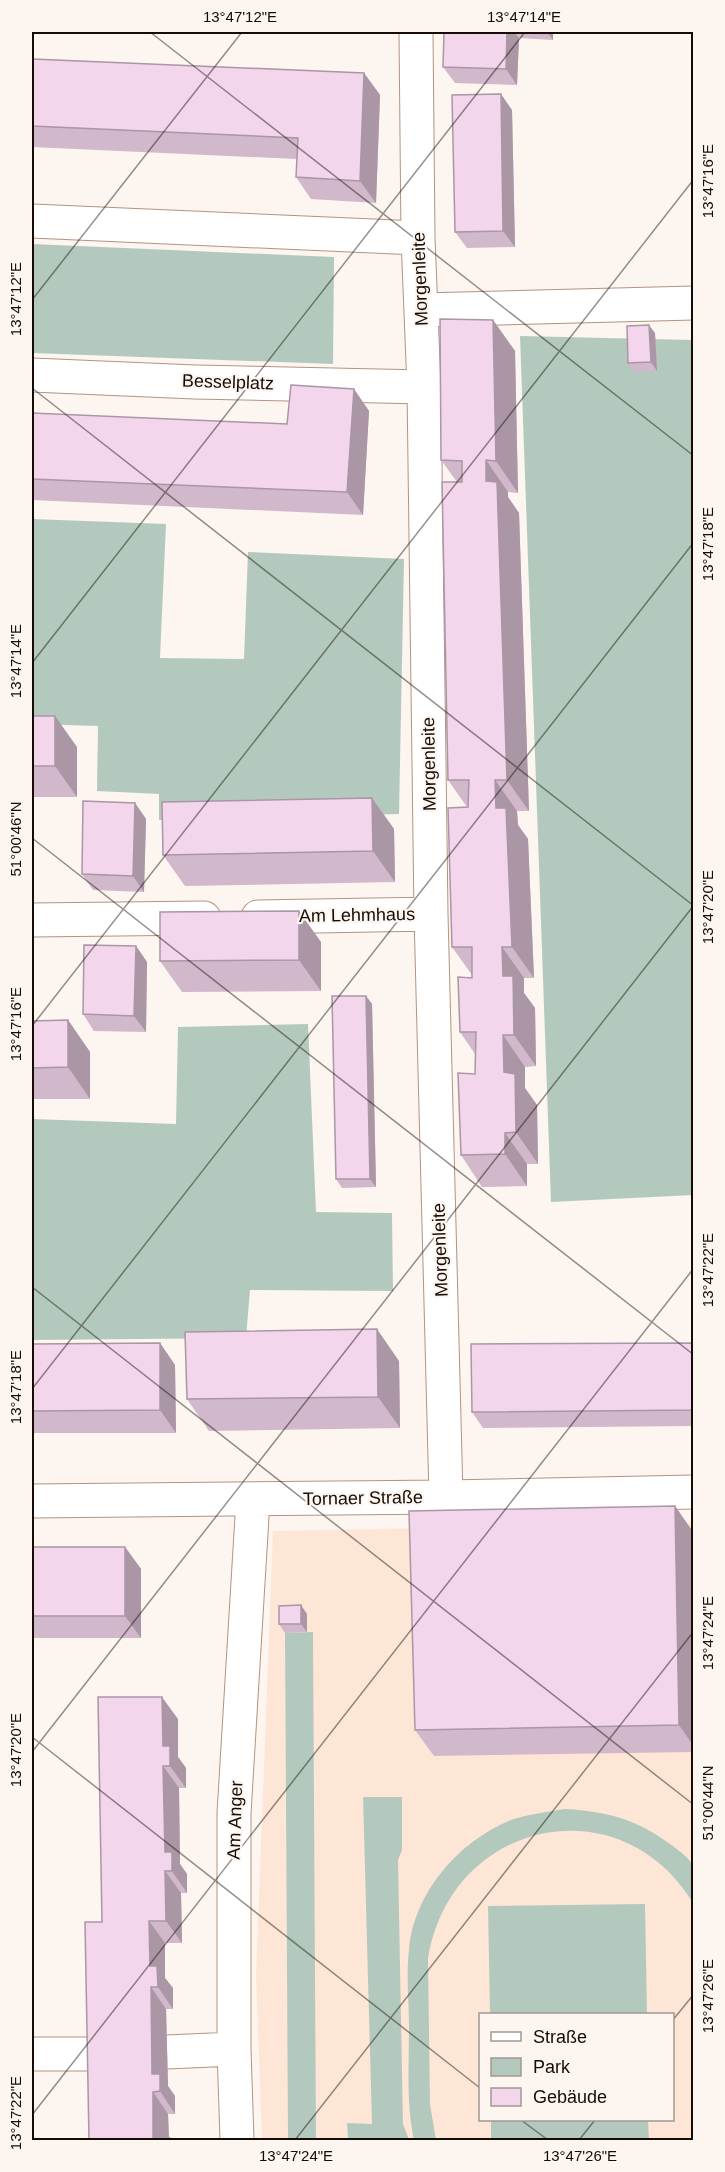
<svg xmlns="http://www.w3.org/2000/svg" width="725" height="2172" font-family="Arial,sans-serif">
	<style>
		.built { fill: #fee6d6; fill-rule: evenodd }
		.green { fill: #b4c9bd }
		.lines { fill: none; stroke-linecap: round; stroke-linejoin: round }
		.minor-casing { stroke: #b2947f; stroke-width: 35 }
		.minor { stroke: #fff; stroke-width: 33 }
		.wall { fill: #d1b8ca }
		.shaded-wall { fill: #aa96a4 }
		.building { fill: #f3d6eb; stroke: #aa96a4; stroke-width: 1.5 }
		.ticks { fill: none; stroke: #160c05; stroke-width: 1.5; stroke-opacity: 0.45 }
		.labels { text-anchor: middle; dominant-baseline: central; stroke-width: 4.5; stroke-linejoin: round; paint-order: stroke }
		.street-label { font-size: 18px; fill: #160c05; stroke: #fcf5f0 }
		.neatline { fill: none; stroke: #160c05; stroke-width: 2 }
		.ticks-label { font-size: 15px; text-anchor: middle; fill: #160c05 }
	</style>
	<rect width="100%" height="100%" fill="#fcf5f0"/>
	<!-- built -->
	<path class="built" d="M693,1523v617h-431l-6,-165 17,-444zM480,2014h192v106h-192z"/>
	<!-- green -->
	<path class="green" d="M32,244l302,13 -1,107 -301,-11z
		M520,336l173,4v855l-142,7z
		M32,519l134,5 -6,134 84,1 4,-107 156,7 -5,255 -240,6v-26l-62,-3 1,-65 -66,-2z
		M308,1024l8,188 76,1 1,78 -143,-1 -4,48 -214,2v-221l144,5 2,-97z
		M313,1632l3,508h-28l-3,-507z
		M363,1797h39v53l-4,10 5,264 6,16h-61l-1,-17 25,1z
		M565,1809c45,3 71,10 108,37 7,6 16,11 20,20 4,9 1,27 0,37 -73,-120 -242,-83 -265,55l2,146 6,36h-22c-8,-37 -5,-75 -5,-113 0,-25 -3,-52 0,-77 5,-58 50,-109 102,-130 17,-6 36,-8 54,-11z
		M645,1904l2,110h-157l-2,-108z
		M491,2120h157l1,20h-158z"/>
	<g class="lines">
		<!-- minor casing -->
		<g class="minor-casing">
			<path id="minor" d="M416,32l2,206 6,149 7,527 15,583
				M32,221l386,17
				M422,310l272,-7
				M32,375l163,7 229,5
				M258,917l173,-3
				M32,920l172,-2
				M32,1501l414,-4 248,-5
				M167,2052l67,-3
				M32,2054h71
				M237,2140l-3,-91v-236l19,-313"/>
		</g>
		<!-- minor -->
		<use href="#minor" class="minor"/>
	</g>
	<!-- wall -->
	<path class="wall" d="M444,32h109v8l-34,-2 -2,47 -62,-2 -12,-16z
		M32,59l332,14 16,22 -4,108 -65,-4 -15,-22 1,-18 -265,-12z
		M512,110l3,137 -48,1 -12,-16z
		M493,320l22,31 3,142 -10,-1v5l11,16 10,298h-12l1,14 10,14 6,139h-10v15l11,15 1,58 -11,1v21l12,17 1,59h-11v22l-45,1 -21,-32 14,-81v-20l-15,-22 12,-57 -20,-28 15,-140 -19,-27 9,-298 -16,-22z
		M655,333l2,38 -23,1 -6,-9z
		M354,389l15,22 -6,104 -331,-15v-87l255,11z
		M32,716l45,31v50h-45z
		M372,798l22,31 1,53 -210,4 -22,-31z
		M135,803l11,16 -2,73 -51,-2 -11,-16z
		M321,942v49l-139,1 -22,-31z
		M136,946l11,16 -1,70 -52,-1 -11,-17z
		M366,996l6,8 4,183 -34,1 -6,-9z
		M68,1020l22,32v47h-58v-78z
		M160,1343l15,22 1,68h-144v-89z
		M693,1343v83l-210,2 -11,-16z
		M399,1361l1,67 -191,3 -22,-32z
		M675,1506l18,26v220l-259,4 -19,-26z
		M32,1547h93l16,22v69h-109z
		M307,1614v18l-22,1 -6,-9z
		M178,1719v38l8,11v20h-7l1,76 7,10v19h-6l1,50h-17v35l8,10v21h-7l2,77 7,10v18h-7l1,24h1l2,2h-82l12,-218z"/>
	<!-- shaded-wall -->
	<path class="shaded-wall" d="M507,32h7l5,6 -2,47 -11,-16z
		M547,32h6v8z
		M364,73l16,22 -4,108 -16,-22z
		M501,94l11,16 3,137 -12,-16z
		M493,320l22,31 3,142 -22,-32z
		M649,325l6,8 2,38 -6,-9z
		M354,389l15,22 -6,104 -16,-23z
		M486,460l22,32v5l11,16 10,298 -22,-31 -21,-299z
		M55,716l22,31v50l-22,-31z
		M495,780l22,31 1,14 10,14 6,139 -22,-31 -16,-139z
		M372,798l22,31 1,53 -22,-31z
		M135,803l11,16 -2,73 -11,-16z
		M299,911l22,31v49l-22,-31z
		M136,946l11,16 -1,70 -12,-16z
		M502,947l22,31v15l11,15 1,58 -22,-31 -11,-59z
		M366,996l6,8 4,183 -6,-8z
		M68,1020l22,32v47l-22,-32z
		M503,1035l22,32v21l12,17 1,59 -22,-32 -12,-60z
		M505,1133l22,31v22l-22,-32z
		M377,1329l22,32 1,67 -22,-31z
		M160,1343l15,22 1,68 -16,-23z
		M675,1506l18,26v213l-14,-20z
		M125,1547l16,22v69l-16,-22z
		M301,1605l6,9v18l-6,-8z
		M162,1697l16,22v38l8,11v20l-16,-22 -7,-20z
		M163,1766l16,22 1,76 7,10v19l-15,-22 -7,-19z
		M165,1871l16,22 1,50 -16,-22z
		M149,1921l16,22v35l8,10v21l-15,-22 -8,-21z
		M151,1987l15,22 2,77 7,10v18l-15,-23 -8,-17z
		M153,2092l15,22 1,26 -16,-2z"/>
	<!-- building -->
	<path class="building" d="M444,32h63l-1,37 -63,-2z
		M32,59l332,14 -4,108 -64,-4 2,-39 -266,-12z
		M501,94l2,137 -48,1 -3,-137z
		M440,319l53,1 3,141 -10,-1v21l11,1 10,298h-12l1,28h10l6,139h-10l1,29h10l1,59h-11l1,37 11,2 1,58 -11,1v21l-44,1 -3,-82 17,1 1,-42h-16l-2,-55 14,1v-31h-20l-4,-139 20,-1 1,-27h-21l-6,-298h20v-21l-21,-1z
		M649,325l2,37 -23,1 -1,-37z
		M692,345h1v16z
		M291,385l63,4 -7,103 -315,-13v-66l255,11z
		M32,716h23v50h-23z
		M372,798l1,53 -210,4 -1,-53z
		M83,801l52,2 -2,73 -51,-2z
		M299,911v49l-139,1v-49z
		M84,945l52,1 -2,70 -51,-2z
		M332,996h34l4,183h-34z
		M68,1020v47l-36,1v-47z
		M377,1329l1,68 -191,2 -2,-67z
		M160,1343v67l-128,1v-67z
		M693,1343v67l-221,2 -1,-68z
		M675,1506l4,219 -264,5 -6,-219z
		M32,1547h93v69h-93z
		M301,1605v19h-22v-18z
		M98,1697h64l1,49h7v20h-7l2,86h7v19h-7l1,50h-17l1,45h7l1,21h-7l1,87h8v17l-7,1v46h17v2h-63v-1l-18,1 -4,-218h17z"/>
	<!-- ticks -->
	<path class="ticks" d="M150,32l544,424M32,300l210,-268M32,388l662,518M32,663l493,-631M32,838l662,517M32,1026l662,-847M32,1287l662,518M32,1389l662,-847M32,1737l448,351M32,1752l662,-847M672,2021l22,-27M32,2115l662,-847M521,2120l27,20M295,2140l399,-509M579,2140l16,-20"/>
	<g class="labels">
		<!-- street labels -->
		<g class="street-label">
			<text transform="translate(420 279) rotate(-92)">Morgenleite</text>
			<text transform="translate(228 382) rotate(2)">Besselplatz</text>
			<text transform="translate(429 764) rotate(-91)">Morgenleite</text>
			<text transform="translate(357 915) rotate(-1)">Am Lehmhaus</text>
			<text transform="translate(440 1250) rotate(-92)">Morgenleite</text>
			<text transform="translate(363 1498) rotate(-1)">Tornaer Straße</text>
			<text transform="translate(235 1820) rotate(-88)">Am Anger</text>
		</g>
	</g>
	<!-- border -->
	<rect width="725" height="2172" fill="none" stroke="#fcf5f0" stroke-width="66"/>
	<!-- legend -->
	<rect x="479" y="2013" width="195" height="108" fill="#fcf5f0" stroke="#a09892" stroke-width="1.5"/>
	<rect x="491" y="2032" width="30" height="9" fill="#ffffff" stroke="#a09892" stroke-width="1.5"/>
	<text x="533" y="2043" font-size="18" fill="#160c05">Straße</text>
	<rect x="491" y="2058" width="30" height="18" fill="#b4c9bd" stroke="#a09892" stroke-width="1.5"/>
	<text x="533" y="2073" font-size="18" fill="#160c05">Park</text>
	<rect x="491" y="2088" width="30" height="18" fill="#f3d6eb" stroke="#a09892" stroke-width="1.5"/>
	<text x="533" y="2103" font-size="18" fill="#160c05">Gebäude</text>
	<rect x="33" y="33" width="659" height="2106" class="neatline"/>
	<g class="ticks-label">
		<text x="240" y="22">13°47'12"E</text>
		<text x="524" y="22">13°47'14"E</text>
		<text transform="translate(708 181) rotate(-90)" y="5">13°47'16"E</text>
		<text transform="translate(16 299) rotate(-90)" y="5">13°47'12"E</text>
		<text transform="translate(708 544) rotate(-90)" y="5">13°47'18"E</text>
		<text transform="translate(16 661) rotate(-90)" y="5">13°47'14"E</text>
		<text transform="translate(16 839) rotate(-90)" y="5">51°00'46"N</text>
		<text transform="translate(708 907) rotate(-90)" y="5">13°47'20"E</text>
		<text transform="translate(16 1024) rotate(-90)" y="5">13°47'16"E</text>
		<text transform="translate(708 1270) rotate(-90)" y="5">13°47'22"E</text>
		<text transform="translate(16 1387) rotate(-90)" y="5">13°47'18"E</text>
		<text transform="translate(708 1633) rotate(-90)" y="5">13°47'24"E</text>
		<text transform="translate(16 1750) rotate(-90)" y="5">13°47'20"E</text>
		<text transform="translate(708 1803) rotate(-90)" y="5">51°00'44"N</text>
		<text transform="translate(708 1996) rotate(-90)" y="5">13°47'26"E</text>
		<text transform="translate(16 2113) rotate(-90)" y="5">13°47'22"E</text>
		<text x="296" y="2161">13°47'24"E</text>
		<text x="580" y="2161">13°47'26"E</text>
	</g>
</svg>
